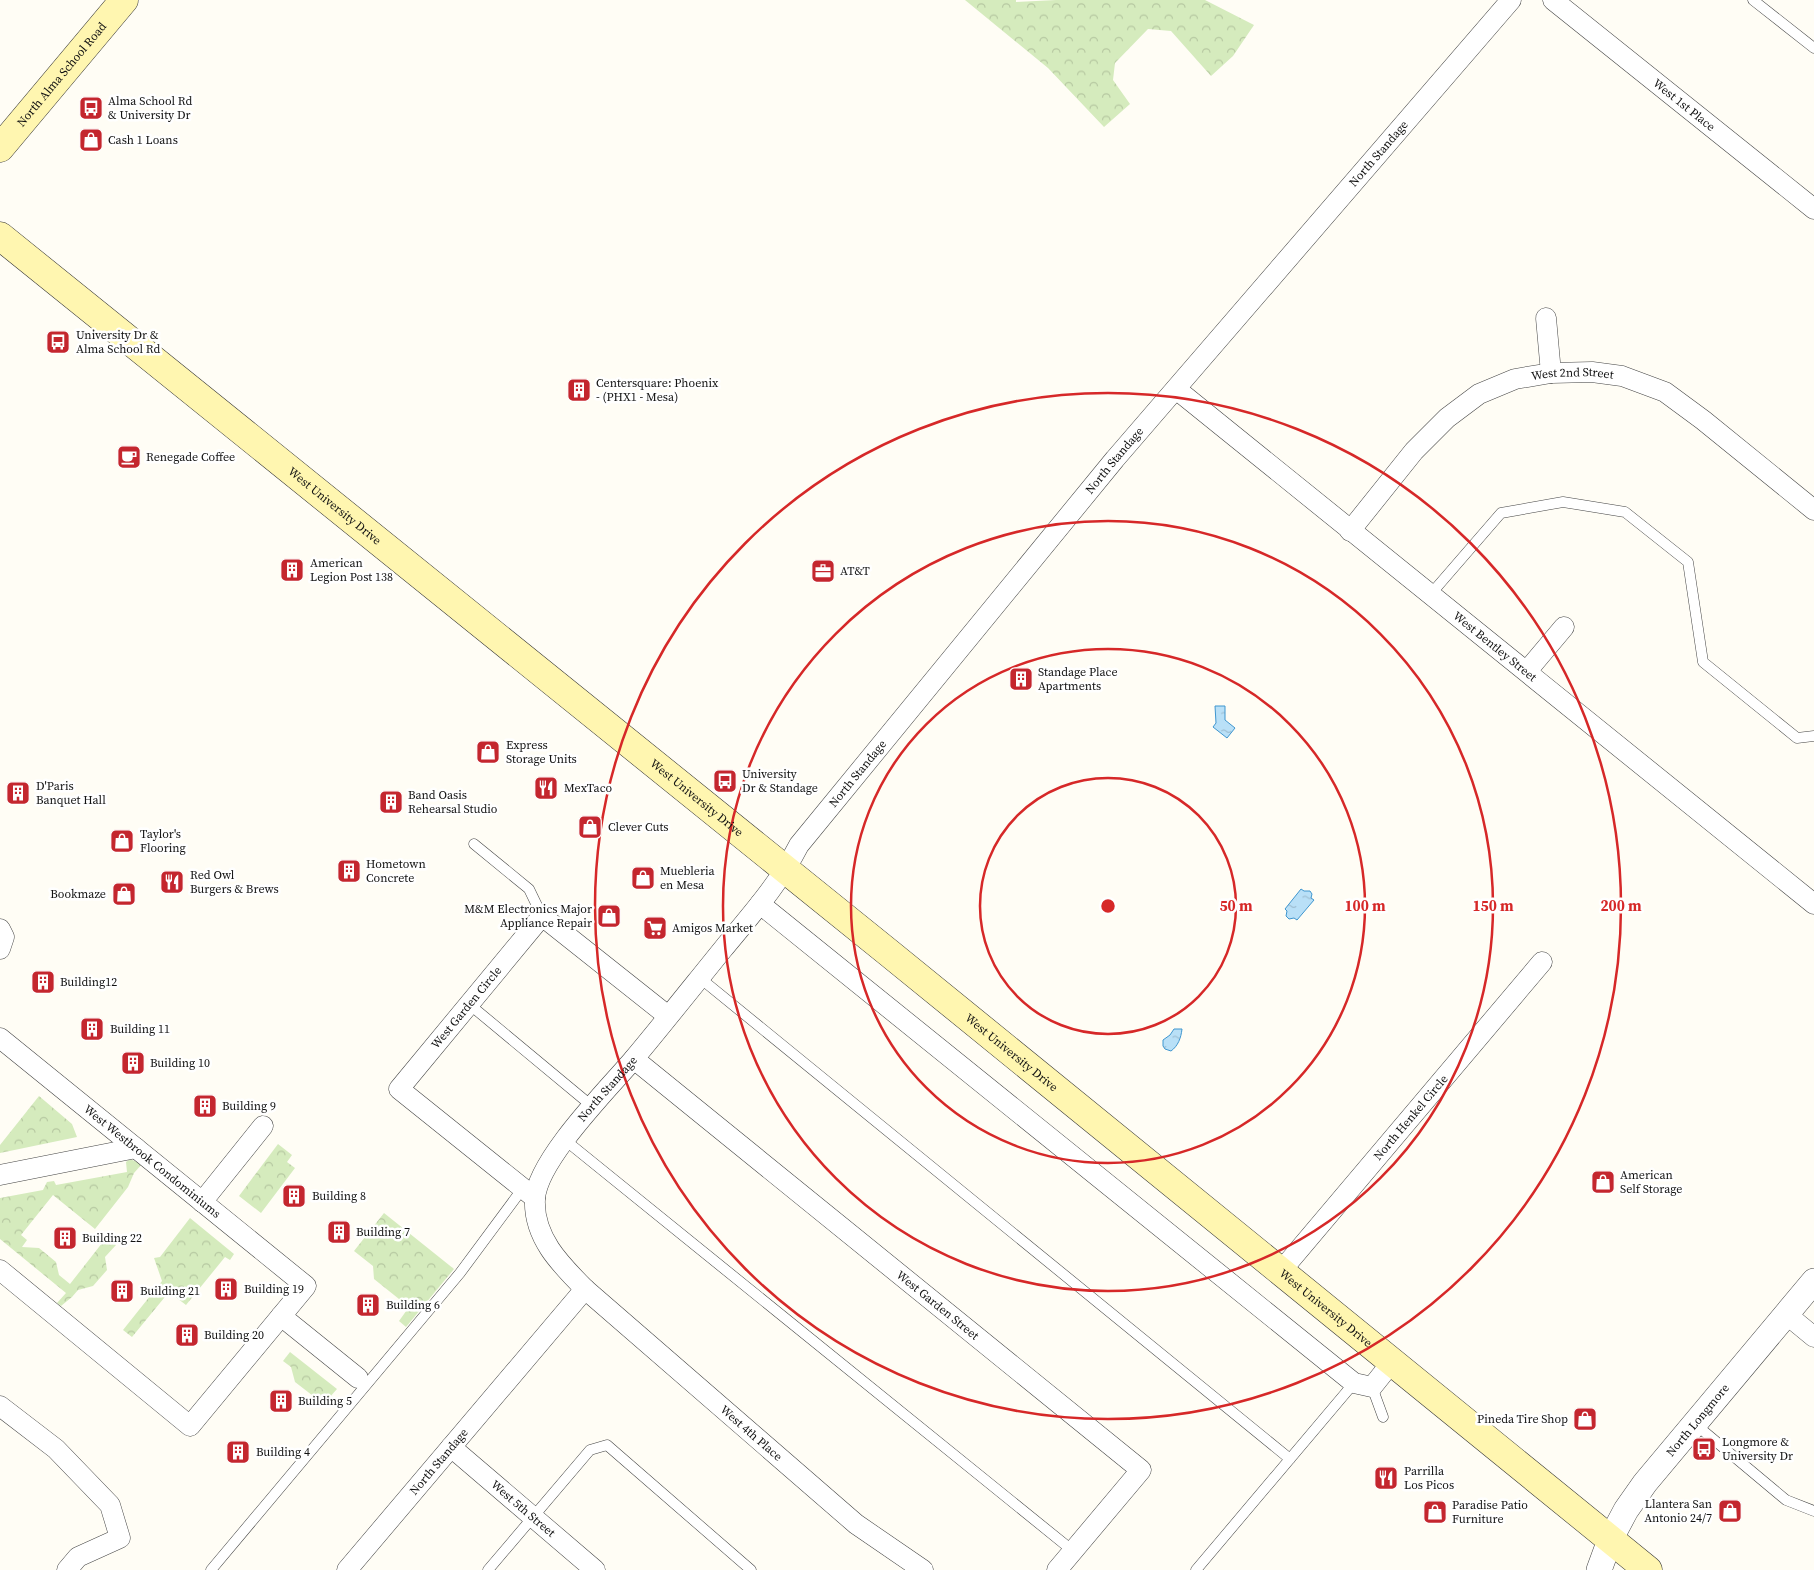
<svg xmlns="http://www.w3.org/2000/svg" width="1814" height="1570" font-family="'Source Serif 4',serif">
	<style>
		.park { fill: url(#park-crowns) }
		.water { fill: url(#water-ripples); stroke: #3f96cf }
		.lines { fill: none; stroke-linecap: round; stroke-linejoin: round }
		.service-casing { stroke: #444; stroke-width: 11 }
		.minor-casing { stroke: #444; stroke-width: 21 }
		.tertiary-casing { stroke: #444; stroke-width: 26 }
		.secondary-casing { stroke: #333; stroke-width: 29 }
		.service { stroke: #fff; stroke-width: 10 }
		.minor { stroke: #fff; stroke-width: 20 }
		.tertiary { stroke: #fff; stroke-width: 25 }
		.secondary { stroke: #fff6b0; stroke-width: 28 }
		.ring { fill: none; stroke: #d62828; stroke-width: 2.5 }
		.labels { text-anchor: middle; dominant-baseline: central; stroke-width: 5; stroke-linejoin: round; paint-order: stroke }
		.street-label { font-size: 12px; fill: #111; stroke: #fff }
		.poi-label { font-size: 12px; fill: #111; stroke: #fff; text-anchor: start }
		.centre { fill: #d62828; stroke: #fff; stroke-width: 2.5 }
		.ring-label { font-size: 15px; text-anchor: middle; font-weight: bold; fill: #d62828; stroke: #fff; stroke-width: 5; stroke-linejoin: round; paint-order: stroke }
	</style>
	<defs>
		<pattern id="park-crowns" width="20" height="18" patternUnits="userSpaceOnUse" patternTransform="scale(1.25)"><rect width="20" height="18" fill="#d5ebbd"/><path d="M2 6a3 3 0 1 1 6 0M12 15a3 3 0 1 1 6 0" fill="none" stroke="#b6c8a1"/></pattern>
		<pattern id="water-ripples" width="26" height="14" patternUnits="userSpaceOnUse" patternTransform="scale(1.25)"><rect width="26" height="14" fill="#b9e0f7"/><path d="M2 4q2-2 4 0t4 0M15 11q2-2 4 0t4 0" fill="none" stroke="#9ebfd3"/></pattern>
	</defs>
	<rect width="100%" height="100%" fill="#fffdf5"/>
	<!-- park -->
	<path class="park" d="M965,0h51v2l40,-2h149l49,25 -21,31 -22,20 -40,-45 -23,-2 -33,34 -2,17 17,24 -26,23 -56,-59z
		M39,1096l33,28 5,13 -77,16v-8z
		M278,1144l14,11 -5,7 8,6 -34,45 -22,-17z
		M130,1159l12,5 -8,9 -6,14 -33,42 -42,-34 -32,40 6,5 -5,7 17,1 17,14 3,13 11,9 36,-46 10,7 -11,12 2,13 -14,16 -15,4 -6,7 -11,9 -4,-3 9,-10 -66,-54v-41l43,-8 4,-8 7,-1 2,4 71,-13 -1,-10z
		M384,1213l70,56 -48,58 -7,-6 10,-14 -35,-28 -1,-13 -19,-15z
		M190,1218l44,36 -4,6 -5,-3 -39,48 -17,-13 -37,45 -9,-7 39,-49 -8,-23 6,-1z
		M290,1352l47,37 -8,9 -4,-3 -8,4 -22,-17 -4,-15 -8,-6z"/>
	<!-- water -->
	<path class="water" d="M1215,706h10v14l10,8 -8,10 -14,-11 3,-4z
		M1301,889l3,2h6l2,3 -1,4 3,2 -17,20 -3,-2 -5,1 -3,-3 1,-5 -2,-2z
		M1174,1029h8c-1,9 -4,17 -11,22l-6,-2 -2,-3v-6l7,-5z"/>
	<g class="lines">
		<!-- service casing -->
		<g class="service-casing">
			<path id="service" d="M1753,0l61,48
				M1430,595l71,-82 62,-11 62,10 63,50 15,100 94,76 17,-2
				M474,844l55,45 13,27
				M700,978l590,481
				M469,1004l124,103
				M565,1140l508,411
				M1372,1387l11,30
				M1695,1424l91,76 28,11
				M211,1570l249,-297 63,-85
				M488,1570l102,-120 17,-5 144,125
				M1196,1570l158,-187"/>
		</g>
		<!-- minor casing -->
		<g class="minor-casing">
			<g id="minor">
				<path id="s1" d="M1553,0l261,209"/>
				<path d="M1546,318l5,55"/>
				<path id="s2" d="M1176,389l638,515"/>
				<path id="s3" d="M1350,531l64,-80 33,-33 32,-24 36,-15 36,-6 41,-1 30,4 43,16 38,28 111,90"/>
				<path d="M1527,671l37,-44"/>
				<path d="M760,904l594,479 18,4 20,-25"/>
				<path d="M0,929l4,8 -4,12"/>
				<path id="s4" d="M0,1038l306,248 -116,140 -190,-156"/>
				<path id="s5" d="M634,1059l507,411 -84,100"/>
				<path d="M0,1175l136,-27"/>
				<path id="s6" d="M535,1198l-136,-109 143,-173 126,100"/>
				<path d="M202,1202l61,-76"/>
				<path id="s7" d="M1281,1271l261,-309"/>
				<path id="s8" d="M585,1289l271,235 67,46"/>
				<path d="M1786,1314l28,23"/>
				<path d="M281,1316l77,62"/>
				<path d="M0,1406l56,43 54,56 10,33 -42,19 -11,13"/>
				<path id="s9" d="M451,1447l144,123"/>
				<path id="s10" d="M347,1570l238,-281c-25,-25 -52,-52 -50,-90 2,-38 71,-108 97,-138 31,-37 61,-75 91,-112 27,-33 56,-65 76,-104l316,-386 396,-459"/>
			</g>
		</g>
		<!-- tertiary casing -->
		<g class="tertiary-casing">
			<g id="tertiary">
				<path id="s11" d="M1599,1570l11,-30 16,-30 19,-27 169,-202"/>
			</g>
		</g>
		<!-- secondary casing -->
		<g class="secondary-casing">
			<g id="secondary">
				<path id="s12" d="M0,148l124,-148"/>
				<path id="s13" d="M0,236l889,717 759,617"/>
			</g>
		</g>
		<!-- service -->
		<use href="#service" class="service"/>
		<!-- minor -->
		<use href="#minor" class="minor"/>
		<!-- tertiary -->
		<use href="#tertiary" class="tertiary"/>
		<!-- secondary -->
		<use href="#secondary" class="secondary"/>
	</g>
	<!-- distance rings -->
	<g class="ring">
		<circle cx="1108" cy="906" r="128"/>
		<circle cx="1108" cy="906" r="257"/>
		<circle cx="1108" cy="906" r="385"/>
		<circle cx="1108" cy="906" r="513"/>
	</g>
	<!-- icons -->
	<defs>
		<g id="bus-square" transform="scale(1.25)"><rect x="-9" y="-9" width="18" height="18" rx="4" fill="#c4262e" stroke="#fff"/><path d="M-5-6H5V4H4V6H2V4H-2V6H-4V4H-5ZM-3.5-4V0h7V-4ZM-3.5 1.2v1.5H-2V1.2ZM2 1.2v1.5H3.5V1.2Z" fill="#fff"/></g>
		<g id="shop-square" transform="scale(1.25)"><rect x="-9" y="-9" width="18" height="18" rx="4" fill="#c4262e" stroke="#fff"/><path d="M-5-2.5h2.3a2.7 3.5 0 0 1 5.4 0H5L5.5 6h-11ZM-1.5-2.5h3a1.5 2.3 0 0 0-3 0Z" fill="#fff"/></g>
		<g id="building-square" transform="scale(1.25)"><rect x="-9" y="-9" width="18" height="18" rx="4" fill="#c4262e" stroke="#fff"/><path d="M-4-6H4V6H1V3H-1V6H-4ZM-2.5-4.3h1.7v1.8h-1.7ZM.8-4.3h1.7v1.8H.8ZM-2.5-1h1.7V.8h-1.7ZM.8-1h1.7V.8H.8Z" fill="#fff"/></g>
		<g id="cafe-square" transform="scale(1.25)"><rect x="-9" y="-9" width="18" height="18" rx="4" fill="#c4262e" stroke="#fff"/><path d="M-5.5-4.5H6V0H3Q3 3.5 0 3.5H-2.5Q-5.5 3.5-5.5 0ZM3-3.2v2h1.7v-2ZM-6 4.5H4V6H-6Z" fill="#fff"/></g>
		<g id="office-square" transform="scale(1.25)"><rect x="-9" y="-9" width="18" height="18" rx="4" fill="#c4262e" stroke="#fff"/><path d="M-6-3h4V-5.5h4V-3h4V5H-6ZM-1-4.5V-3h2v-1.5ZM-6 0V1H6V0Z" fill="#fff"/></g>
		<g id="restaurant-square" transform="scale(1.25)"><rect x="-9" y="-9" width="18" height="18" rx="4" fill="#c4262e" stroke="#fff"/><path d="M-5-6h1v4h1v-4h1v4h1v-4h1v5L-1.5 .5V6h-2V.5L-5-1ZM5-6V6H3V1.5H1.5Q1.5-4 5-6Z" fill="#fff"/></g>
		<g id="supermarket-square" transform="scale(1.25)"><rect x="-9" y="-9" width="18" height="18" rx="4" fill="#c4262e" stroke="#fff"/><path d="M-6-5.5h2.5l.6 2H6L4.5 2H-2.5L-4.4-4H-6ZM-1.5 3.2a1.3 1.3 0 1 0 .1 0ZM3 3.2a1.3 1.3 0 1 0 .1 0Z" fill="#fff"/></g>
	</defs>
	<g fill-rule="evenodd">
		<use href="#bus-square" x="91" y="108"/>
		<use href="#shop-square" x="91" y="140"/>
		<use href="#bus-square" x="58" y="342"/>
		<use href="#building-square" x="579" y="390"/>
		<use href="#cafe-square" x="129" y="457"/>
		<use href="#building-square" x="292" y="570"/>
		<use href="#office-square" x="823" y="571"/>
		<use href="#building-square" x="1021" y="679"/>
		<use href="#shop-square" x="488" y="752"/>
		<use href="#bus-square" x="725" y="781"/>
		<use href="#restaurant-square" x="546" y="788"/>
		<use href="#building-square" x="18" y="793"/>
		<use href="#building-square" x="391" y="802"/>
		<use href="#shop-square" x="590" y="827"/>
		<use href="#shop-square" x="122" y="841"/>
		<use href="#building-square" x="349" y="871"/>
		<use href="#shop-square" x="643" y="878"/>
		<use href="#restaurant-square" x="172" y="882"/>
		<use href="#shop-square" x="124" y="894"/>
		<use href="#shop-square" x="609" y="916"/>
		<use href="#supermarket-square" x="655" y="928"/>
		<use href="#building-square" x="43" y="982"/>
		<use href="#building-square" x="92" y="1029"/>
		<use href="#building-square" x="133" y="1063"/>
		<use href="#building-square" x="205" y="1106"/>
		<use href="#shop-square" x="1603" y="1182"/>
		<use href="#building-square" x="294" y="1196"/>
		<use href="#building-square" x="339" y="1232"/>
		<use href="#building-square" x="65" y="1238"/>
		<use href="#building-square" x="226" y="1289"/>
		<use href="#building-square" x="122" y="1291"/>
		<use href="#building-square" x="368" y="1305"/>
		<use href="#building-square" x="187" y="1335"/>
		<use href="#building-square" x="281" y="1401"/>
		<use href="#shop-square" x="1585" y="1419"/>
		<use href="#bus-square" x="1704" y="1449"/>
		<use href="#building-square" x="238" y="1452"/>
		<use href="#restaurant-square" x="1386" y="1478"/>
		<use href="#shop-square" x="1730" y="1511"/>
		<use href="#shop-square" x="1435" y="1512"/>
	</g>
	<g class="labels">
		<!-- street labels -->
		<g class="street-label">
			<text stroke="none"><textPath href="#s12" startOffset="96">North Alma School Road</textPath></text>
			<text stroke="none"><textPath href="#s1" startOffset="168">West 1st Place</textPath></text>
			<text stroke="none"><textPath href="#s10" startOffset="1821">North Standage</textPath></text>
			<text stroke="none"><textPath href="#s3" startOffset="286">West 2nd Street</textPath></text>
			<text stroke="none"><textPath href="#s10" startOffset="1416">North Standage</textPath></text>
			<text stroke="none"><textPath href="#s13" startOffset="430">West University Drive</textPath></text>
			<text stroke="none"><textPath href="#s2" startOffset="410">West Bentley Street</textPath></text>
			<text stroke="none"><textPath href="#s10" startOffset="1011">North Standage</textPath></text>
			<text stroke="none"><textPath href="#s13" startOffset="895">West University Drive</textPath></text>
			<text stroke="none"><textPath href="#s6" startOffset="280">West Garden Circle</textPath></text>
			<text stroke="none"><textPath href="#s13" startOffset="1300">West University Drive</textPath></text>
			<text stroke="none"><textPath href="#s10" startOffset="608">North Standage</textPath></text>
			<text stroke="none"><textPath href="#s7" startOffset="201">North Henkel Circle</textPath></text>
			<text stroke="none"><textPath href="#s4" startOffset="196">West Westbrook Condominiums</textPath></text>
			<text stroke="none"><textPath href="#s5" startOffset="391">West Garden Street</textPath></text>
			<text stroke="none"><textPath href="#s13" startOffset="1705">West University Drive</textPath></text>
			<text stroke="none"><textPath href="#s11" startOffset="181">North Longmore</textPath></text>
			<text stroke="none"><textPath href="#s8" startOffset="220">West 4th Place</textPath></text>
			<text stroke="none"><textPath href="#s10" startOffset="142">North Standage</textPath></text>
			<text stroke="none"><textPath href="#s9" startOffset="95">West 5th Street</textPath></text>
		</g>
		<!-- poi labels -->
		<g class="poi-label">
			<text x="108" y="101">Alma School Rd<tspan x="108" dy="14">&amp; University Dr</tspan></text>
			<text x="108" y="140">Cash 1 Loans</text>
			<text x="76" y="335">University Dr &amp;<tspan x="76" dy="14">Alma School Rd</tspan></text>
			<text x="596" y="383">Centersquare: Phoenix<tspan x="596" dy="14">- (PHX1 - Mesa)</tspan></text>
			<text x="146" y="457">Renegade Coffee</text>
			<text x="310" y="563">American<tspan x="310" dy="14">Legion Post 138</tspan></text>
			<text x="840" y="571">AT&amp;T</text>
			<text x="1038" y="672">Standage Place<tspan x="1038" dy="14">Apartments</tspan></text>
			<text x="506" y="745">Express<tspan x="506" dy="14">Storage Units</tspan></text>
			<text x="742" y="774">University<tspan x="742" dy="14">Dr &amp; Standage</tspan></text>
			<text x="36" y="786">D'Paris<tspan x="36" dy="14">Banquet Hall</tspan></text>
			<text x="564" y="788">MexTaco</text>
			<text x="408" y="795">Band Oasis<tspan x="408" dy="14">Rehearsal Studio</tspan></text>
			<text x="608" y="827">Clever Cuts</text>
			<text x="140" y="834">Taylor's<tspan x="140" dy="14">Flooring</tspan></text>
			<text x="366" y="864">Hometown<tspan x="366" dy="14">Concrete</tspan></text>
			<text x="660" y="871">Muebleria<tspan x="660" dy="14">en Mesa</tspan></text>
			<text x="190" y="875">Red Owl<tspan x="190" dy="14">Burgers &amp; Brews</tspan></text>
			<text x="106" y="894" text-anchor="end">Bookmaze</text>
			<text x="592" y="909" text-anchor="end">M&amp;M Electronics Major<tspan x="592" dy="14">Appliance Repair</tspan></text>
			<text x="672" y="928">Amigos Market</text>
			<text x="60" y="982">Building12</text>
			<text x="110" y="1029">Building 11</text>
			<text x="150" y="1063">Building 10</text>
			<text x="222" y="1106">Building 9</text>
			<text x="1620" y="1175">American<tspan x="1620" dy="14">Self Storage</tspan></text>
			<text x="312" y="1196">Building 8</text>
			<text x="356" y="1232">Building 7</text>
			<text x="82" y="1238">Building 22</text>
			<text x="244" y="1289">Building 19</text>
			<text x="140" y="1291">Building 21</text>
			<text x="386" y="1305">Building 6</text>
			<text x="204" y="1335">Building 20</text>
			<text x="298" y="1401">Building 5</text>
			<text x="1568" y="1419" text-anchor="end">Pineda Tire Shop</text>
			<text x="1722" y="1442">Longmore &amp;<tspan x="1722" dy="14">University Dr</tspan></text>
			<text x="256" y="1452">Building 4</text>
			<text x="1404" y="1471">Parrilla<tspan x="1404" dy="14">Los Picos</tspan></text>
			<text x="1712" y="1504" text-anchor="end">Llantera San<tspan x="1712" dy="14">Antonio 24/7</tspan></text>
			<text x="1452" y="1505">Paradise Patio<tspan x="1452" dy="14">Furniture</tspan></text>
		</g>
	</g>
	<circle cx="1108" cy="906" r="8" class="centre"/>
	<g class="ring-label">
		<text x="1236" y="911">50 m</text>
		<text x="1365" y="911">100 m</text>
		<text x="1493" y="911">150 m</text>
		<text x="1621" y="911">200 m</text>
	</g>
</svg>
